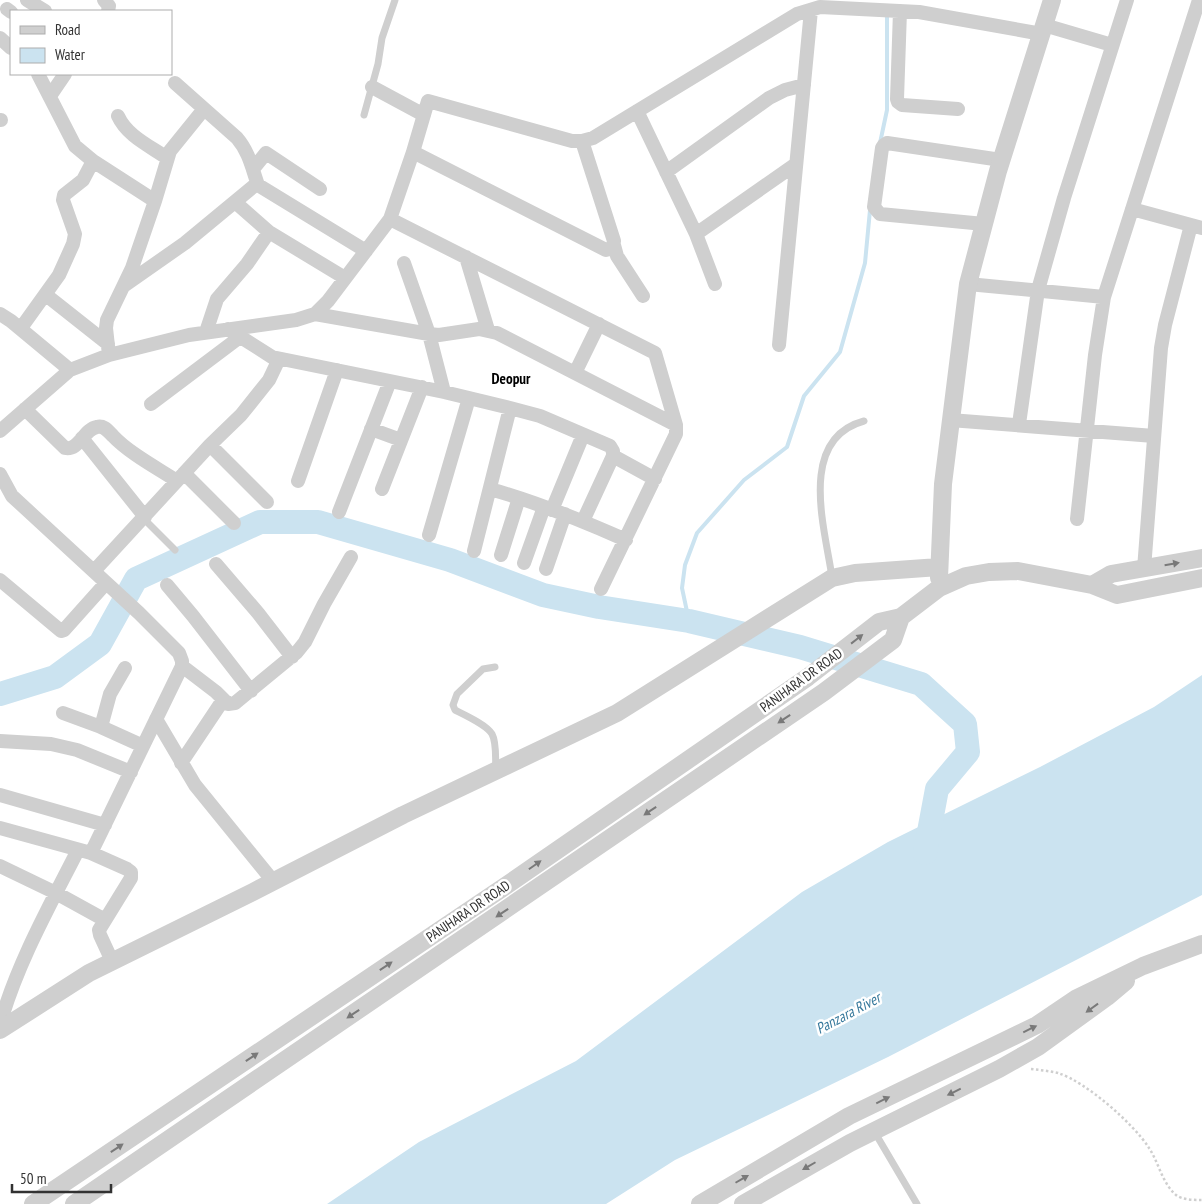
<svg xmlns="http://www.w3.org/2000/svg" width="1202" height="1204" font-family="'PT Sans Narrow',sans-serif">
	<style>
		.water { fill: #cbe3f0 }
		.lines { fill: none; stroke-linecap: round; stroke-linejoin: round }
		.stream { stroke: #cbe3f0; stroke-width: 4 }
		.river { stroke: #cbe3f0; stroke-width: 24 }
		.path { stroke: #cfcfcf; stroke-width: 2.5; stroke-dasharray: 2.5 2.5; stroke-linecap: butt }
		.service { stroke: #cfcfcf; stroke-width: 7 }
		.minor { stroke: #cfcfcf; stroke-width: 14 }
		.tertiary { stroke: #cfcfcf; stroke-width: 18 }
		.oneway { fill: #797979 }
		.labels { text-anchor: middle; dominant-baseline: central; stroke-width: 5; stroke-linejoin: round; paint-order: stroke }
		.street-label { font-size: 14px; fill: #323232; stroke: #fff }
		.neighbourhood-label { font-size: 15px; font-weight: bold; fill: #000; stroke: #fff }
		.water-label { font-size: 15px; font-style: italic; fill: #37799c; stroke: #fff }
	</style>
	<rect width="100%" height="100%" fill="#fff"/>
	<!-- water -->
	<path class="water" d="M1202,675v220l-314,162 -213,103 -69,44h-279l92,-62 157,-81 226,-169 86,-50 152,-75 114,-60z"/>
	<g class="lines">
		<!-- stream -->
		<path class="stream" d="M880,143l7,-33v-93l-2,-3
			M689,621l-7,-33 3,-23 12,-32 47,-53 43,-33 17,-51 36,-44 25,-89 5,-53"/>
		<!-- river -->
		<path class="river" d="M0,694l55,-17 45,-33 36,-65 124,-57h58l132,38 93,35 56,12 90,14 111,26 121,37 44,40 3,28 -31,37 -12,64"/>
		<!-- path -->
		<path class="path" d="M1031,1069c9,1 18,2 27,4 28,9 75,50 91,75 10,15 13,35 27,47 6,5 18,5 26,5"/>
		<!-- service -->
		<path class="service" d="M364,115l14,-51 4,-26 13,-38
			M143,518l32,32
			M832,577c-7,-48 -35,-138 32,-156
			M495,667l-12,2 -26,25 -4,11 2,5c10,5 32,15 37,24 5,9 3,25 4,36
			M874,1131l43,73"/>
		<!-- minor -->
		<path class="minor" d="M27,0l18,11
			M104,0l5,6 -1,5
			M7,9l4,3
			M900,11l-3,88 1,3 4,3 56,4
			M1044,25l68,20
			M0,38l11,10
			M38,74l37,72 18,15 62,40 -23,67 -25,52 -1,8 3,27
			M175,83l62,55c12,14 15,30 21,47
			M372,87l52,28
			M50,96l15,-22
			M637,111l59,123 19,50
			M118,116c9,20 32,30 49,42
			M0,120h1
			M413,152l193,98c5,-1 7,-3 8,-9l-32,-100
			M253,169l13,-16 54,36
			M666,172l103,-74 16,-8 19,-5
			M155,201l15,-50 34,-42
			M235,202l34,30 76,46
			M1132,209l70,19
			M390,219l265,134 21,72v9l-75,155
			M984,224l-104,-10 -6,-7 8,-59 2,-3 3,-2 114,17
			M696,234l100,-70
			M614,245l3,11 26,40
			M466,257l22,73
			M404,263l25,71 15,58
			M968,284l136,13
			M125,285l60,-42 69,-57 4,-1 108,66
			M46,295l62,49
			M0,314l11,7 59,49 39,-15 80,-20 107,-15 19,-6 13,-13 62,-82 23,-67 15,-51 144,40h10l11,-3 204,-124 23,-7 99,5 123,22
			M315,314l114,20 10,1 40,-6 18,4 179,92
			M21,328l38,-53 14,-31 2,-10 -12,-34 1,-5 19,-15 10,-19
			M228,329l44,28 172,35 66,16 30,8 70,30 3,5v5l-30,65
			M206,332l11,-33 30,-35 22,-32
			M779,345l32,-335
			M575,373l24,-49
			M151,404l89,-67
			M25,409l40,39c14,3 19,-19 32,-21 7,-2 11,4 16,9 16,17 44,32 64,45
			M950,420l204,16
			M1019,424l19,-134 26,-92 63,-198
			M371,429l30,11
			M0,431l70,-61
			M82,438l63,79
			M210,445l57,57
			M613,456l42,23
			M184,473l50,50
			M0,474l12,22 127,117 40,40 3,8v5l-91,187 -91,-25
			M298,481l39,-111
			M382,489l40,-102
			M490,489c46,13 91,31 136,51
			M552,510l31,-75
			M339,512l51,-131
			M1077,519l18,-164 9,-58 95,-297
			M429,535l40,-137
			M474,551l36,-143
			M501,555l18,-57
			M524,563l20,-56
			M216,564l42,49 34,44
			M546,569l19,-55
			M1144,569l17,-221 4,-23 26,-100
			M94,571l116,-126 31,-30 28,-35 10,-21
			M0,580l61,51 3,-1 42,-47
			M167,585l26,31 58,75
			M182,666l34,26 12,12 7,-1 62,-51 8,-10 19,-38 27,-47
			M63,713l38,14 42,19
			M156,719l39,66 78,96
			M101,727l9,-33 15,-26
			M0,741l51,3 26,6 54,22
			M181,763l42,-63
			M0,795l105,30
			M91,853l36,16 4,3v6l-32,52 1,5 12,26
			M0,866l56,27 49,27
			M0,1024c18,-62 49,-117 78,-174"/>
		<!-- tertiary -->
		<path class="tertiary" d="M939,578l4,-94 25,-200 30,-113 54,-171
			M1092,585l19,-11 91,-16
			M0,1030l89,-57 164,-81 150,-77 214,-102 215,-135 23,-5 84,-6
			M33,1204l471,-317 304,-210 71,-55 22,-5 38,-29 27,-12 23,-4 29,-1 74,14 25,10 85,-17
			M74,1204l750,-512 69,-52 8,-23
			M700,1204l149,-88 188,-91 40,-27 66,-32 59,-22
			M743,1204l107,-61 149,-74 39,-22 69,-50 19,-16"/>
	</g>
	<!-- one-way arrows -->
	<defs><path id="oneway-solid" d="M-6-.8H1V-3.2L6.5 0L1 3.2V.8H-6Z" transform="scale(1.25)"/></defs>
	<g class="oneway">
		<use href="#oneway-solid" transform="translate(1172 564) rotate(-10)"/>
		<use href="#oneway-solid" transform="translate(857 639) rotate(-38)"/>
		<use href="#oneway-solid" transform="translate(784 719) rotate(146)"/>
		<use href="#oneway-solid" transform="translate(650 811) rotate(146)"/>
		<use href="#oneway-solid" transform="translate(535 865) rotate(-35)"/>
		<use href="#oneway-solid" transform="translate(502 913) rotate(146)"/>
		<use href="#oneway-solid" transform="translate(386 966) rotate(-34)"/>
		<use href="#oneway-solid" transform="translate(1092 1008) rotate(144)"/>
		<use href="#oneway-solid" transform="translate(353 1014) rotate(146)"/>
		<use href="#oneway-solid" transform="translate(1030 1029) rotate(-26)"/>
		<use href="#oneway-solid" transform="translate(252 1057) rotate(-34)"/>
		<use href="#oneway-solid" transform="translate(954 1092) rotate(154)"/>
		<use href="#oneway-solid" transform="translate(883 1100) rotate(-26)"/>
		<use href="#oneway-solid" transform="translate(117 1148) rotate(-34)"/>
		<use href="#oneway-solid" transform="translate(809 1166) rotate(150)"/>
		<use href="#oneway-solid" transform="translate(742 1179) rotate(-30)"/>
	</g>
	<g class="labels">
		<!-- street labels -->
		<g class="street-label">
			<text transform="translate(801 680) rotate(-36)">PANJHARA DR ROAD</text>
			<text transform="translate(468 911) rotate(-34)">PANJHARA DR ROAD</text>
		</g>
		<!-- neighbourhood labels -->
		<g class="neighbourhood-label">
			<text x="511" y="378">Deopur</text>
		</g>
		<!-- water labels -->
		<g class="water-label">
			<text transform="translate(848 1013) rotate(-28)">Panzara River</text>
		</g>
	</g>
	<!-- legend -->
	<rect x="10" y="10" width="162" height="65" fill="#ffffff" stroke="#adadad"/>
	<rect x="20" y="26" width="25" height="8" fill="#cfcfcf" stroke="#adadad"/>
	<text x="55" y="35" font-size="15" fill="#323232">Road</text>
	<rect x="20" y="48" width="25" height="15" fill="#cbe3f0" stroke="#adadad"/>
	<text x="55" y="60" font-size="15" fill="#323232">Water</text>
	<!-- scale -->
	<path d="M12 1184v8h99v-8" fill="none" stroke="#323232" stroke-width="2.5"/>
	<text x="20" y="1184" font-size="15" fill="#323232" stroke="#ffffff" stroke-width="4" paint-order="stroke">50 m</text>
</svg>
